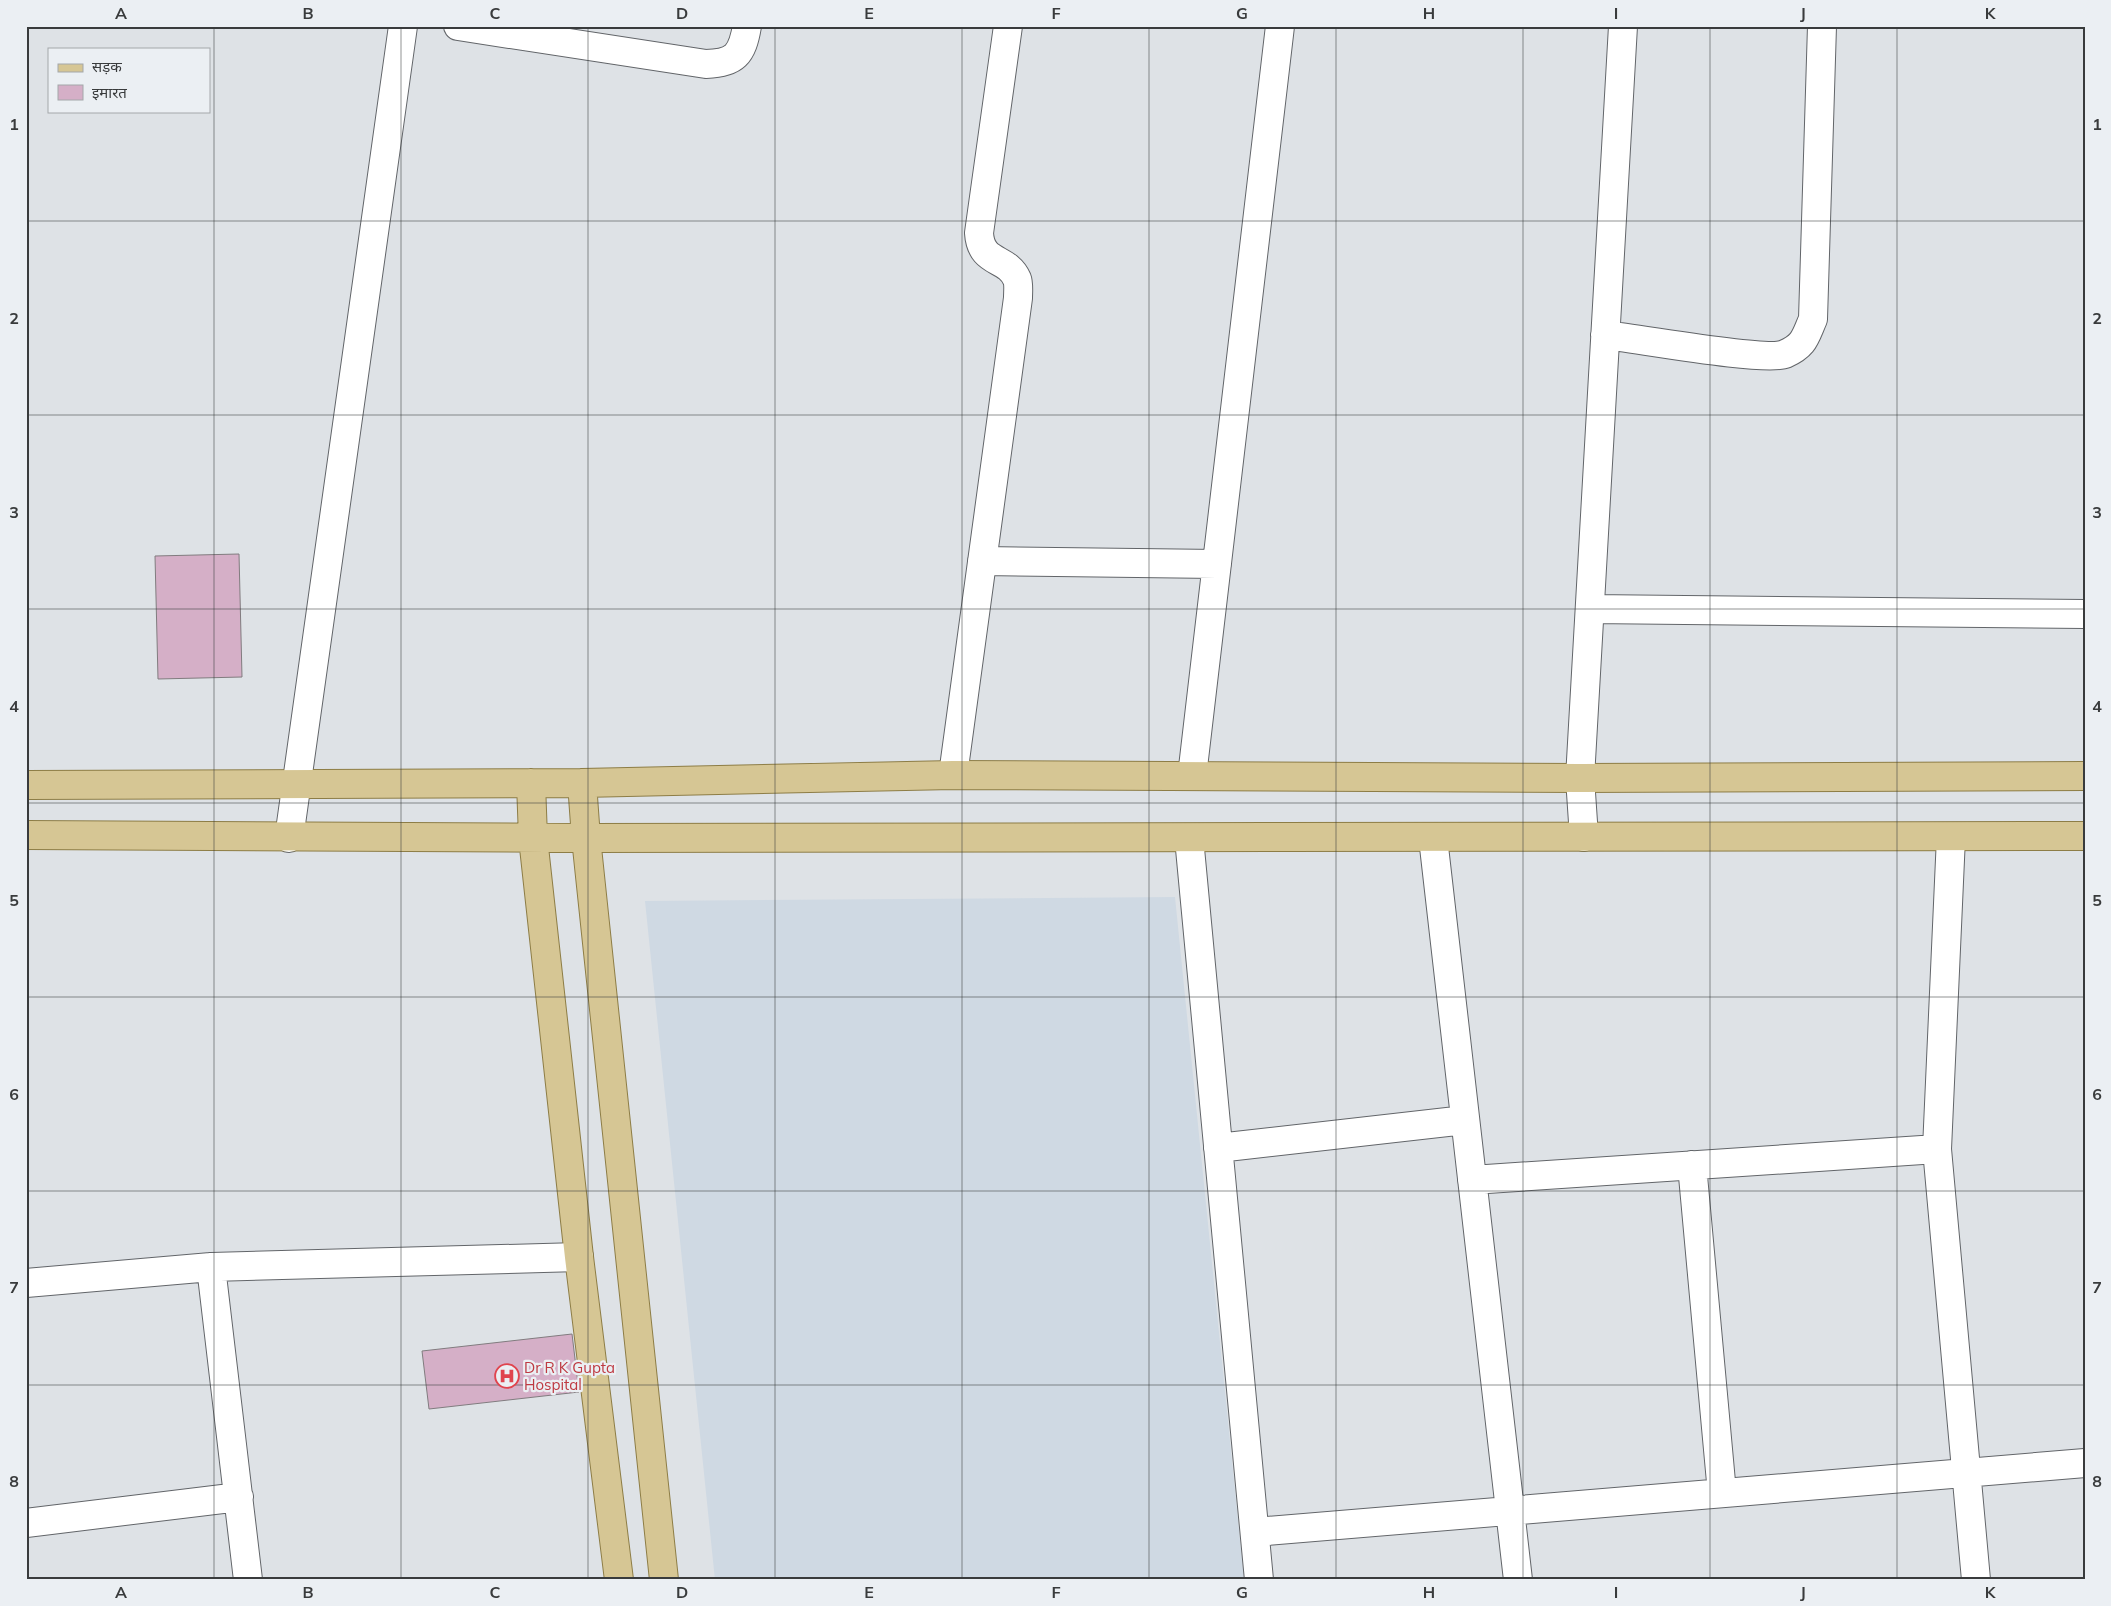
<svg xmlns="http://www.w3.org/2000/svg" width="2111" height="1606" font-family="Mulish,'Noto Sans Devanagari',sans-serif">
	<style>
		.built { fill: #cfd9e3 }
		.building { fill: #d5afc7; stroke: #817c7f }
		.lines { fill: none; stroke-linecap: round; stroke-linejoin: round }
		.minor-casing { stroke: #626569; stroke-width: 30 }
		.major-casing { stroke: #8d7d46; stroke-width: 30 }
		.minor { stroke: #fff; stroke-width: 28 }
		.major { stroke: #d6c694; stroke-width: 28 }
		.grid { fill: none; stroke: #393b3c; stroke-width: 1; stroke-opacity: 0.55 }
		.labels { text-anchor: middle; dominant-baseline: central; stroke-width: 4.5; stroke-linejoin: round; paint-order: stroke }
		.health-label { font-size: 15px; fill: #be3a42; stroke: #ebeff3; text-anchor: start }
		.neatline { fill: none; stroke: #393b3c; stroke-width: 2 }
		.grid-label { font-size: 16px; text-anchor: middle; font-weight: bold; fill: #393b3c }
	</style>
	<rect width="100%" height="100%" fill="#dee2e6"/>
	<!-- built -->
	<path class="built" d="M1175,897l69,683h-529l-70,-679z"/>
	<!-- building -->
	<path class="building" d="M239,554l3,123 -84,2 -3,-123z
		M572,1334l7,58 -150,17 -7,-58z"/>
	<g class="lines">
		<!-- minor casing -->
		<g class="minor-casing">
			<path id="minor" d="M458,26l248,38c29,-1 36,-9 41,-38
				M1605,335c29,3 162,27 180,19 20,-9 20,-17 28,-35l9,-293
				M982,561l235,3
				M1590,609l495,5
				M953,775l65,-477c0,-6 1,-14 -1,-19 -10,-23 -36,-14 -38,-46l29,-207
				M1192,776l88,-750
				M1584,837l-4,-59 43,-752
				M1951,837l-14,312 39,431
				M289,838l114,-812
				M1189,838l70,742
				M1433,838l85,742
				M1218,1148l247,-28
				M1692,1165l30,328
				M1472,1180l465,-31
				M211,1267l37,313
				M26,1283l185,-16 368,-10
				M26,1523l213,-26
				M1255,1532l830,-69"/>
		</g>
		<!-- major casing -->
		<g class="major-casing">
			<path id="major" d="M531,783l2,55 46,419 40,323
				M582,783l4,55 78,742
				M26,785l556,-2 371,-8 627,3 505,-2
				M26,835l560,3 1499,-2"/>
		</g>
		<!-- minor -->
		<use href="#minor" class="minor"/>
		<!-- major -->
		<use href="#major" class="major"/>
	</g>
	<!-- grid -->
	<path class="grid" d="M214,26v1554M401,26v1554M588,26v1554M775,26v1554M962,26v1554M1149,26v1554M1336,26v1554M1523,26v1554M1710,26v1554M1897,26v1554M26,221h2059M26,415h2059M26,609h2059M26,803h2059M26,997h2059M26,1191h2059M26,1385h2059"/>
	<!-- icons -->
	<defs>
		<g id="hospital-ring" transform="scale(1.25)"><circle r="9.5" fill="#ebeff3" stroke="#e0444e" stroke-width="1.5"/><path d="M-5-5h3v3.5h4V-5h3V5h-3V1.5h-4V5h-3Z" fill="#e0444e"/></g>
	</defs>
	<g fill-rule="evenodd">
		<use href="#hospital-ring" x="507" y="1376"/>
	</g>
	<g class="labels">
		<!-- health labels -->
		<g class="health-label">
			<text x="524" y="1367">Dr R K Gupta<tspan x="524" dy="17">Hospital</tspan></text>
		</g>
	</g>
	<!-- border -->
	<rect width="2111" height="1606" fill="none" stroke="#ebeff3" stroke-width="55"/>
	<!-- legend -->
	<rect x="48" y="48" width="162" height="65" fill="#ebeff3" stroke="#a4a7aa"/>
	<rect x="58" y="64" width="25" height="8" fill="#d6c694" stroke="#a4a7aa"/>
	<text x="92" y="72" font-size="15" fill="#393b3c">सड़क</text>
	<rect x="58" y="85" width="25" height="15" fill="#d5afc7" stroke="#a4a7aa"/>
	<text x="92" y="98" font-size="15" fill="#393b3c">इमारत</text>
	<rect x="28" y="28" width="2056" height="1550" class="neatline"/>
	<g class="grid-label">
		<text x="121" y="19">A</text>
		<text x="308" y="19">B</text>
		<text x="495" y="19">C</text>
		<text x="682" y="19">D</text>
		<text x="869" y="19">E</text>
		<text x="1056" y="19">F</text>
		<text x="1242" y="19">G</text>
		<text x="1429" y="19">H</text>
		<text x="1616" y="19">I</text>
		<text x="1803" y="19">J</text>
		<text x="1990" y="19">K</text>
		<text x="14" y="130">1</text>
		<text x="2097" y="130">1</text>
		<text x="14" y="324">2</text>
		<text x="2097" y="324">2</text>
		<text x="14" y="518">3</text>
		<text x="2097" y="518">3</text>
		<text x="14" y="712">4</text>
		<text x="2097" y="712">4</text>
		<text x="14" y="906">5</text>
		<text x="2097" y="906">5</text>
		<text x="14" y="1100">6</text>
		<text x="2097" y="1100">6</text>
		<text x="14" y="1293">7</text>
		<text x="2097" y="1293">7</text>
		<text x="14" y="1487">8</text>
		<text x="2097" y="1487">8</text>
		<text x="121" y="1598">A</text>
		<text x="308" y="1598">B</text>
		<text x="495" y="1598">C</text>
		<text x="682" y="1598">D</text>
		<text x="869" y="1598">E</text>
		<text x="1056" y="1598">F</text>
		<text x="1242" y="1598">G</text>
		<text x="1429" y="1598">H</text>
		<text x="1616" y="1598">I</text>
		<text x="1803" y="1598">J</text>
		<text x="1990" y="1598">K</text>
	</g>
</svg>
